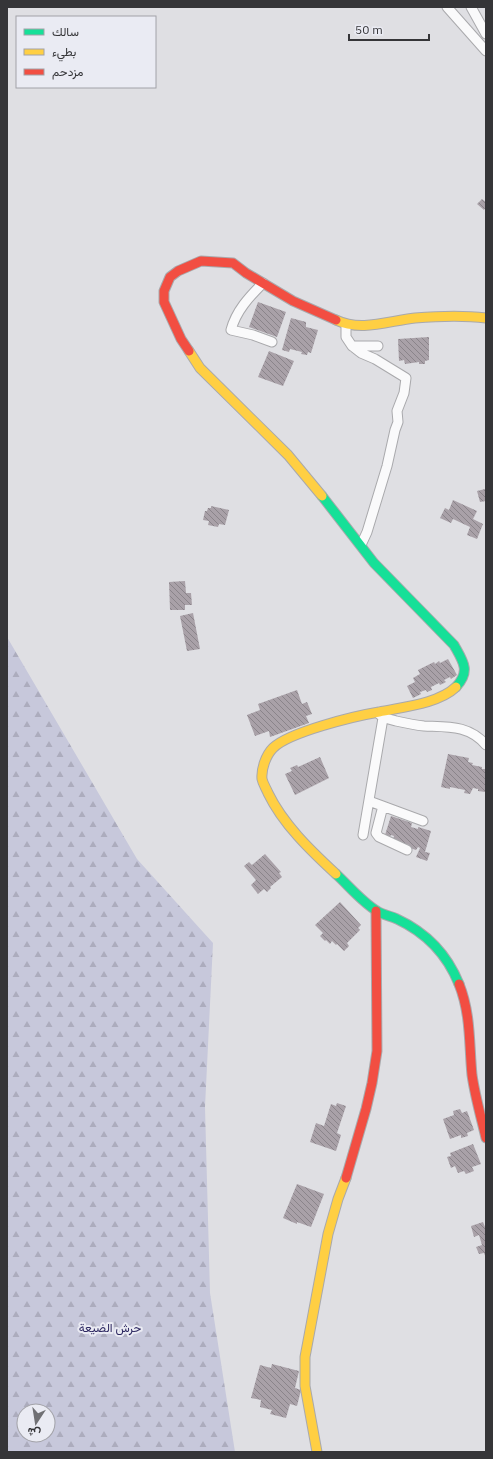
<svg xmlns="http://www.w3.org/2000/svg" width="493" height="1459" font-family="'IBM Plex Sans',Vazirmatn,sans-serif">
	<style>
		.forest { fill: url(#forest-firs); fill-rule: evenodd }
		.building { fill: url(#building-back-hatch) }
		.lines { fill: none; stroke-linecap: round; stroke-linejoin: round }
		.street-casing { stroke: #a9a9ac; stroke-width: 11 }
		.fast-casing { stroke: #a9a9ac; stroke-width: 11 }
		.slow-casing { stroke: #a9a9ac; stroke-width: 11 }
		.jam-casing { stroke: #a9a9ac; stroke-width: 11 }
		.street { stroke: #fafafb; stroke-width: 9 }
		.fast { stroke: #16e098; stroke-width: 9 }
		.slow { stroke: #ffcf43; stroke-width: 9 }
		.jam { stroke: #f24e42; stroke-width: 9 }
		.labels { text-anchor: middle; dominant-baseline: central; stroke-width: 4; stroke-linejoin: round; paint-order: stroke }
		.park-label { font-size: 12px; fill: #2d2861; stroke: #eaebf3 }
	</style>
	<defs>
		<pattern id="forest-firs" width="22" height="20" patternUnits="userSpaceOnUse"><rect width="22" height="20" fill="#c7c8db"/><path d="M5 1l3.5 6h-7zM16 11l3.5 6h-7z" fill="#acacbd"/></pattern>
		<pattern id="building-back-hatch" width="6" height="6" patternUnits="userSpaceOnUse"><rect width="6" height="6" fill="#a9a1a8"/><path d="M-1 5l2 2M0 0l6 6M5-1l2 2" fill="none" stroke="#8a848a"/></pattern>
	</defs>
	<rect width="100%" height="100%" fill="#dfdfe3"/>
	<!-- forest -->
	<path class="forest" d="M7,637l130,222 76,84 -8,164 5,186 25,159h-228zM24,1411h24v24h-24z"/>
	<!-- building -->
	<path class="building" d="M482,199l4,3v5l-2,3 -7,-6z
		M258,302l28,10 -9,25 -28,-10z
		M291,318l15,4v5l12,3 -7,23 -3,-1 -1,3 -6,-1 1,-2 -12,-3 -1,3 -7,-2z
		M429,337v23l-4,1v3h-6v-2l-14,2 -1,-4 -5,1 -1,-22z
		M269,351l25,10 -11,25 -25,-9z
		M485,489l1,12 -6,1 -3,-11z
		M453,500l24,11 -4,8 10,5 -6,15 -10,-4 3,-8 -17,-8 -2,4 -11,-5 5,-10 4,2z
		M211,506l18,4 -4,15 -6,-1 -1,3 -10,-2 1,-4 -6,-1 2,-9h2l1,-3h3z
		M185,581l1,12h5l1,12h-7v5h-15l-1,-28z
		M193,613l7,36 -13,2 -7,-35z
		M448,659l9,16 -6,4 -1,-2 -6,3 2,2 -6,3 -1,-2 -8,4 1,3 -5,2 -1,-2 -6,2 1,2 -8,4 -6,-12 8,-4 -2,-4 7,-4 -2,-4 16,-8 1,2 4,-3 1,2z
		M297,690l5,14 5,-2 5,12 -6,2 3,7 -39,14 -1,-6 -14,5 -8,-21 13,-5 -2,-6z
		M448,754l21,4 -1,4 5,1 -1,2 10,2v2h4l-1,23 -7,-1v-2l-5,-1 -3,6 -6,-1 1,-3 -15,-3v2l-9,-2z
		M320,757l9,21 -34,17 -10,-21 7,-3 -2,-3 7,-3 1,2z
		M391,816l21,7 -1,4 7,2v-2l13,4 -6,21 5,1 -3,8 -11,-4 4,-9 -2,-1 -2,3 -6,-2 -1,-3 -16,-5 1,-4 -3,-1 -1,2 -5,-2z
		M265,854l16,18 -2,1 3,4 -12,10 1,1 -4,4 -3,-3 -6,5 -7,-9 5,-5 -12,-14 5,-4 3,3z
		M340,902l21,23 -3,3 2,2 -13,13 2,3 -5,5 -7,-7 -1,1 -4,-4 -2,3 -4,-4 -1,1 -5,-5 3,-3 -8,-8z
		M337,1103l9,3 -9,27 4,2 -5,16 -26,-9 6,-19 8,3 7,-22 5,2z
		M460,1109l2,4 5,-2 7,19 -7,3 1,3 -7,2v-3l-11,4 -7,-20 11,-4 -1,-4z
		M473,1144l8,20 -9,3 2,4 -8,3 -2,-3 -6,2 -3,-7 -4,2 -4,-11 4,-1 -1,-3z
		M297,1184l27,10 -13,33 -14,-5v2l-14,-6z
		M483,1222l2,5 1,-1v32l-2,-5 -5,1 -3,-7 6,-2 -3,-10 -5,2 -3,-11z
		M272,1364l27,7 -4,17 6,2 -4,16 -7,-2 -4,14 -16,-4 2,-4 -12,-3 1,-7 -10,-2 9,-33 11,3z"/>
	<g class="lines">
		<!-- street casing -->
		<g class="street-casing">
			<path id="street" d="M447,7l39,44
				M471,7l15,27
				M263,283c-14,14 -27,28 -32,47l22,5 19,7
				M346,325v12l6,9 9,7 14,6 31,19 -2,15 -7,18 1,11 -3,8 -8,36 -20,66 -6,13
				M352,346h26
				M379,714c5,5 11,5 17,7 9,2 18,4 28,5 24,1 45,-1 62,19
				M369,801l54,20
				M383,806l-7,27 3,4 28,13
				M363,835l20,-117"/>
		</g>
		<!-- fast casing -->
		<g class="fast-casing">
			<path id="fast" d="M322,496l52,67 80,82c9,16 17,26 2,42
				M336,874c13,12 26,28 41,37 6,4 14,5 20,8 30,14 50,35 62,65"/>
		</g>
		<!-- slow casing -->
		<g class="slow-casing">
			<path id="slow" d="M336,320c25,12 52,1 79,-2 23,-2 48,-3 71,0
				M189,351l11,17 88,87 34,41
				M336,874c-26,-24 -53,-50 -68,-81 -2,-5 -5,-9 -6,-14 -1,-10 4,-24 11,-31 16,-16 82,-32 106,-36 23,-5 59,-8 77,-25
				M317,1452l-12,-66v-29l23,-123 10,-35 8,-21"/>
		</g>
		<!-- jam casing -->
		<g class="jam-casing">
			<path id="jam" d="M189,351l-8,-12 -17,-37v-11l6,-14 8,-6 23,-10 32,2 13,10 47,28 43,19
				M459,984c12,30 10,60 13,91 3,21 9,42 14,63
				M346,1178l20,-69 6,-26 5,-32 -1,-140"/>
		</g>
		<!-- street -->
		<use href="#street" class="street"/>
		<!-- fast -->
		<use href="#fast" class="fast"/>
		<!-- slow -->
		<use href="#slow" class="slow"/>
		<!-- jam -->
		<use href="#jam" class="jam"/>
	</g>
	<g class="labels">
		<!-- park labels -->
		<g class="park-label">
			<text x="110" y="1327">حرش الضيعة</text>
		</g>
	</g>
	<!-- border -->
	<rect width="493" height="1459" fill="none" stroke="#353538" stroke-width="16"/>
	<!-- legend -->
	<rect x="16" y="16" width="140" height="72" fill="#eaebf3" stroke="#a2a2a8"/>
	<rect x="24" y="29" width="20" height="6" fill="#16e098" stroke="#a2a2a8"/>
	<text x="52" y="36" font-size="12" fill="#353538">سالك</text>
	<rect x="24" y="49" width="20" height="6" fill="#ffcf43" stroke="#a2a2a8"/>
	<text x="52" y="56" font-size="12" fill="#353538">بطيء</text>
	<rect x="24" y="69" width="20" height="6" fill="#f24e42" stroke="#a2a2a8"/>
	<text x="52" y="76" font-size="12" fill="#353538">مزدحم</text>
	<!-- north arrow -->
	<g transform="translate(36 1423) rotate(192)"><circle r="19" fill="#eaebf3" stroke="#a2a2a8"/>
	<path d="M0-3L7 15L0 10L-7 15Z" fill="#707074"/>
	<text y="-6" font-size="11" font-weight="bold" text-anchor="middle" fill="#353538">ش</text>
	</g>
	<!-- scale -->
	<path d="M349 34v6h80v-6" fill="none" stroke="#353538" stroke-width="2"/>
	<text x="355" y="34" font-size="12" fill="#353538" stroke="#eaebf3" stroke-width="3" paint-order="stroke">50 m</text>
</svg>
